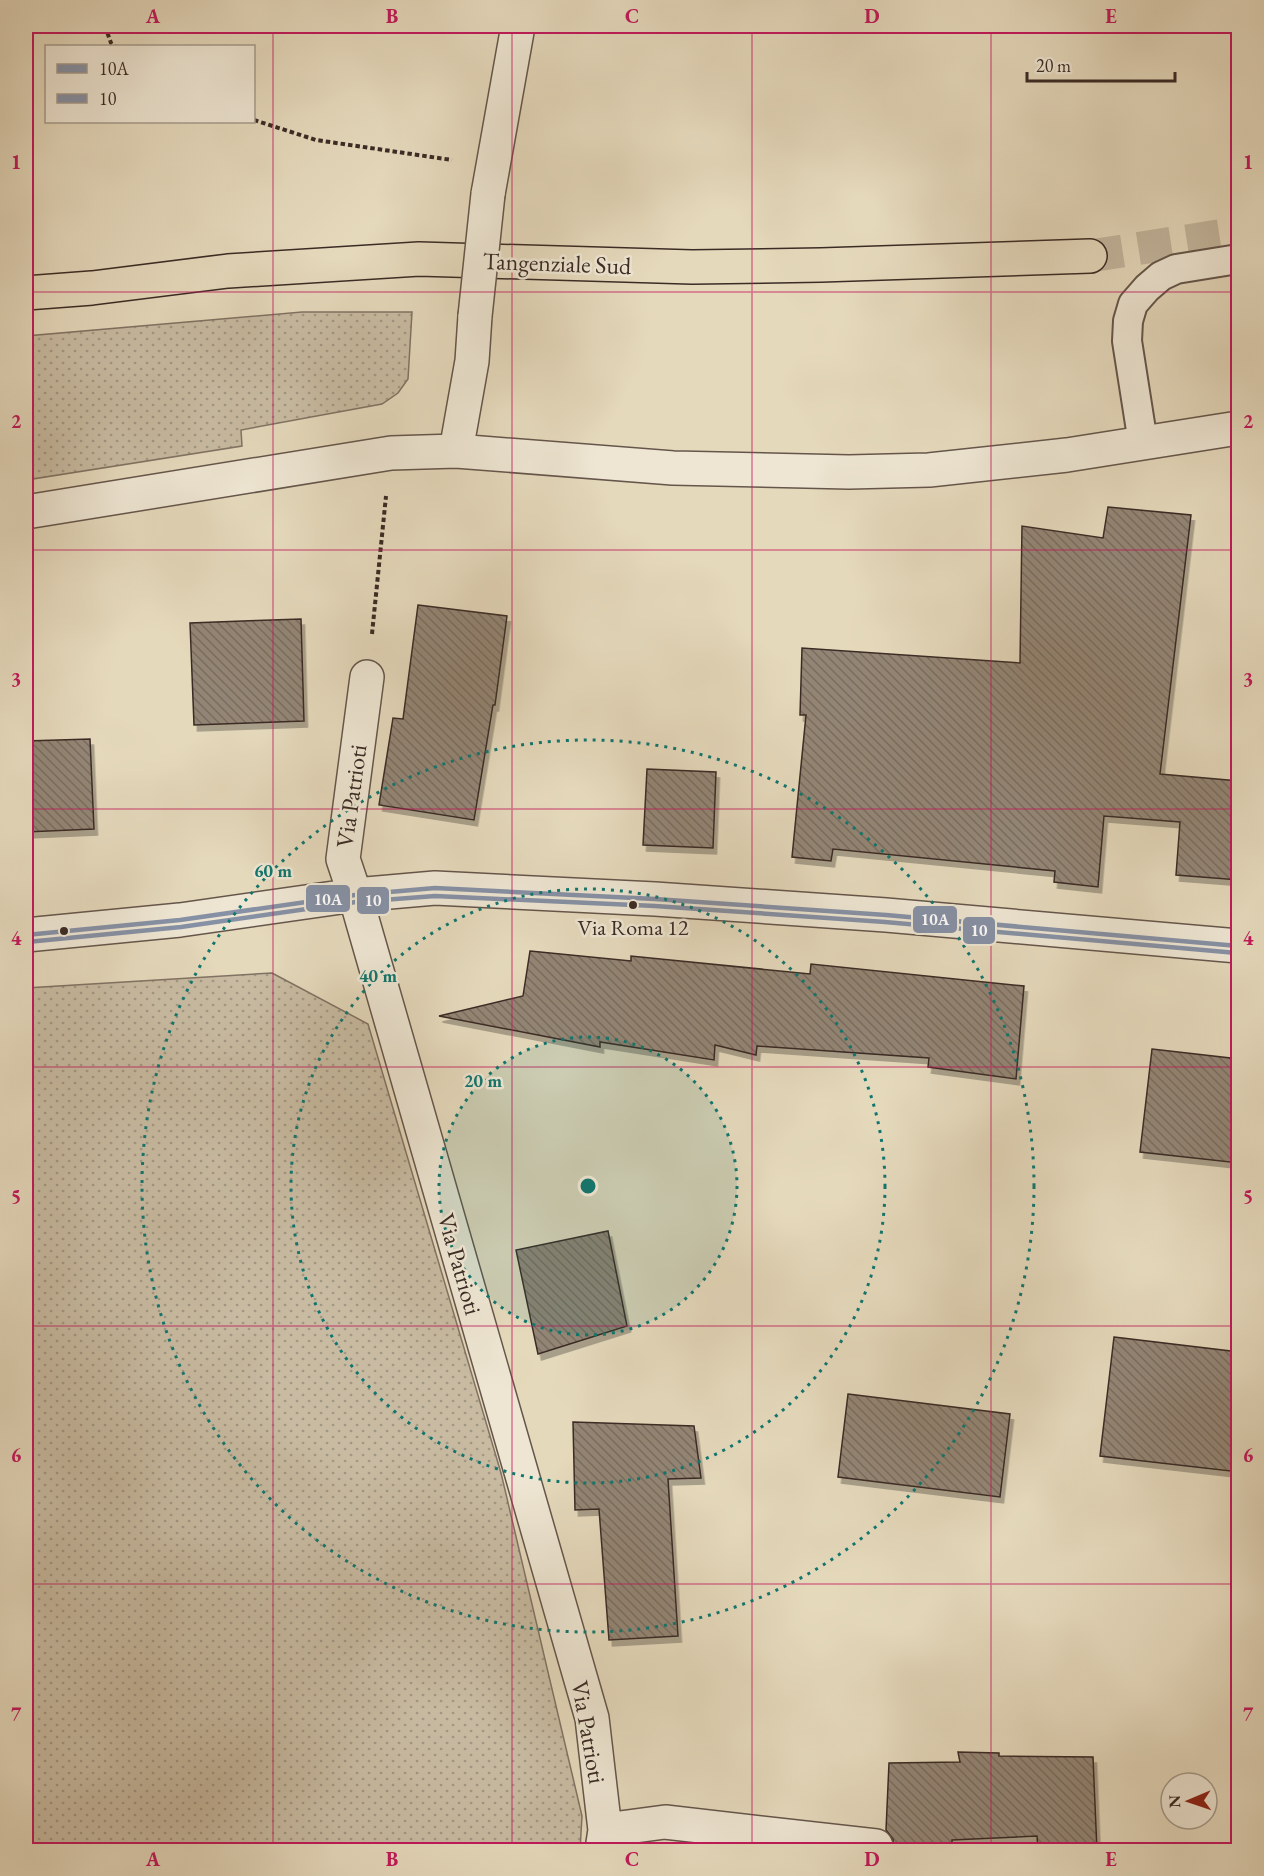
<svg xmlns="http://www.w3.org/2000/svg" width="1264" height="1876" font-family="'EB Garamond',serif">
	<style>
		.green { fill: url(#green-dots); stroke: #817364; stroke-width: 1.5 }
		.building { fill: url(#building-back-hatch); stroke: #3a2b25; stroke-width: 1.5; filter: url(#shadow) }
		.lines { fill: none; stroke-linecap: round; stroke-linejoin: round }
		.highway-tunnel { stroke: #c3b69e; stroke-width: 33; stroke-dasharray: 33 16; stroke-linecap: butt }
		.lane-casing { stroke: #65564b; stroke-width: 32 }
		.street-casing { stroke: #65564b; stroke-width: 36 }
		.highway-casing { stroke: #3a2b25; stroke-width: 36 }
		.path { stroke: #3a2b25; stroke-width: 4; stroke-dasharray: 4.5 3; stroke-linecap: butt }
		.lane { stroke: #eee6d3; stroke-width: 28 }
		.street { stroke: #eee6d3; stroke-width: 33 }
		.highway { stroke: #e5d9bc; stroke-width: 33 }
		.street-bridge-casing { stroke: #65564b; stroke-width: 36; stroke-linecap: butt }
		.street-bridge { stroke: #eee6d3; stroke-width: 33 }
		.bus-1-casing { stroke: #eee6d3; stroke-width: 9 }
		.bus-2-casing { stroke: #eee6d3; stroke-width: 9 }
		.bus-1 { stroke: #8691a6; stroke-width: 4.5 }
		.bus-2 { stroke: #8691a6; stroke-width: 4.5 }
		.grid { fill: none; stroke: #c2185b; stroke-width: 1.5; stroke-opacity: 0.55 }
		.ring { fill: none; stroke: #0f766e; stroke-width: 3; stroke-dasharray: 3 6 }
		.bus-dot { fill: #3a2b25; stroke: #eee6d3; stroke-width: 2 }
		.labels { text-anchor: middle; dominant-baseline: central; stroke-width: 5; stroke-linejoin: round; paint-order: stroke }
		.bus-label { font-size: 22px; fill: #3a2b25; stroke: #eee6d3 }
		.street-label { font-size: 24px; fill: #3a2b25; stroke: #eee6d3 }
		.centre { fill: #0f766e; stroke: #eee6d3; stroke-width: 3 }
		.ring-label { font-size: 18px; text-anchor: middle; font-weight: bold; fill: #0f766e; stroke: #eee6d3; stroke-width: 5; stroke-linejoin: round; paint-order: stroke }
		.line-badge { stroke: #eee6d3; stroke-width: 2 }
		.badge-label { font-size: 16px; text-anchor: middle; font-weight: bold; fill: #fff }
		.neatline { fill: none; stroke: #c2185b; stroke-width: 2 }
		.grid-label { font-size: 20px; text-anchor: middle; font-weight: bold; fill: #c2185b }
	</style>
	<defs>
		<pattern id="green-dots" width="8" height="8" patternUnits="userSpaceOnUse" patternTransform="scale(1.5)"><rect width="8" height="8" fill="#c8bba2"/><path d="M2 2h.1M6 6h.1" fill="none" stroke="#a39884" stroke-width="1.8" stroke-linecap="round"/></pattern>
		<pattern id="building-back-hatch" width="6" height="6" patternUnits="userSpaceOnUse" patternTransform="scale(1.5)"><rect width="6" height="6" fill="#938574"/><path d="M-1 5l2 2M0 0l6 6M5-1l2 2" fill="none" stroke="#796d5f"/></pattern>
		<filter id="shadow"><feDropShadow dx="3.5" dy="6" stdDeviation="0" flood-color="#0004"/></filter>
	</defs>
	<rect width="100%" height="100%" fill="#e5d9bc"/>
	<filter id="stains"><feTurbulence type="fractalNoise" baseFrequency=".00333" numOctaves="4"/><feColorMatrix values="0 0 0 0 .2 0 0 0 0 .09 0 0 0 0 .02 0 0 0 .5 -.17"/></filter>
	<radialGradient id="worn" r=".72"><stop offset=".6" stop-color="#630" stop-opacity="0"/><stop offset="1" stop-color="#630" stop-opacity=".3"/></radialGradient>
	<!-- green -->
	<path class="green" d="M302,312h110l-4,67 -10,14 -16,11 -141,26 1,16 -216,34v-144z
		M272,973l96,51 133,449 81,343 -2,34h-554v-862z"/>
	<!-- building -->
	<path class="building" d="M1108,507l83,8 -31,259 79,7v99l-63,-5 4,-53 -76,-6 -6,71 -44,-5 1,-11 -222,-22 -2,12 -39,-4 14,-142h-6l2,-67 218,15 2,-137 81,12z
		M418,605l89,11 -12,89h-2l-19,115 -95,-15 14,-87 10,1z
		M301,619l3,102 -110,4 -4,-102z
		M90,739l4,90 -68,3v-91z
		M647,769l69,3 -3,76 -70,-3z
		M530,951l101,10v-5l179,18 1,-10 213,22 -8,93 -88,-12 1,-9 -172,-12 -1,9 -41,-10 -1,15 -114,-18v5l-161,-31 84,-20z
		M1152,1049l87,10v104l-99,-11z
		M608,1231l19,95 -89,28 -22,-104z
		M1114,1337l125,15v120l-139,-16z
		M848,1394l162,20 -10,83 -162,-20z
		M573,1422l121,4 7,52 -33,1 10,157 -69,4 -10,-131 -24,1z
		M958,1752l41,1v3l94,1 4,94h-59l-1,-15 -85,4v11h-58l-1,-12 -7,-9 3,-67 71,-1z"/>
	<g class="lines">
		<!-- highway-tunnel -->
		<path class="highway-tunnel" d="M1090,256l148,-23"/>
		<!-- lane casing -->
		<g class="lane-casing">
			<path id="lane" d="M1143,443l-16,-102 1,-20 5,-17 14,-16 14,-12 15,-7 62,-10"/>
		</g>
		<!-- street casing -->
		<g class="street-casing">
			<path id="street" d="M488,194l30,-168
				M456,451l16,-90 3,-45
				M26,512l365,-59 65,-2 217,17 176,4 80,-2 138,-15 171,-27
				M367,677l-24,182 12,36 237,823 13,112 -3,20
				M26,935l154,-15 175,-25 80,-7 220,11 231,16 352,31
				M605,1830l60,-8 211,24"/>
		</g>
		<!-- highway casing -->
		<g class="highway-casing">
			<path id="highway" d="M26,293l66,-5 136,-17 191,-12 273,8 129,-2 269,-9"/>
		</g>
		<!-- path -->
		<path class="path" d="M105,26l6,17 4,3
			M254,120l62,20 136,20
			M372,634l14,-138"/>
		<!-- lane -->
		<use href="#lane" class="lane"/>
		<!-- street -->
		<use href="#street" class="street"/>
		<!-- highway -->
		<use href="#highway" class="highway"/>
		<!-- street-bridge casing -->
		<g class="street-bridge-casing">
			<path id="street-bridge" d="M475,316l13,-122"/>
		</g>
		<!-- street-bridge -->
		<use href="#street-bridge" class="street-bridge"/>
		<!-- bus-1 casing -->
		<g class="bus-1-casing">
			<path id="bus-1" d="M26,935l154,-15 175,-25 80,-7 220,11 231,16 352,31"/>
		</g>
		<!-- bus-2 casing -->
		<g class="bus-2-casing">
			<path id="bus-2" d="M27,942l154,-15 175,-25 79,-6 220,10 230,16 352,31"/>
		</g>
		<!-- bus-1 -->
		<use href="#bus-1" class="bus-1"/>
		<!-- bus-2 -->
		<use href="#bus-2" class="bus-2"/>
	</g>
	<!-- grid -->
	<path class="grid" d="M273,26v1824M512,26v1824M752,26v1824M991,26v1824M26,292h1212M26,550h1212M26,809h1212M26,1067h1212M26,1326h1212M26,1584h1212"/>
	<!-- distance rings -->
	<circle cx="588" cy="1186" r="149" fill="#0f766e" fill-opacity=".12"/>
	<g class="ring">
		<circle cx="588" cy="1186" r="149"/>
		<circle cx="588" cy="1186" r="297"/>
		<circle cx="588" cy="1186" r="446"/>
	</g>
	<!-- markers -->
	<g class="bus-dot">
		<circle cx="633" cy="905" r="5"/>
		<circle cx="64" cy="931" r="5"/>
	</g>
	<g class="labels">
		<!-- bus labels -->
		<g class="bus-label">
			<text x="633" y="927">Via Roma 12</text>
		</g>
		<!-- street labels -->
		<g class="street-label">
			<text transform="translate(557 263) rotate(2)">Tangenziale Sud</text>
			<text transform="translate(351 796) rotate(-82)">Via Patrioti</text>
			<text transform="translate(460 1264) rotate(74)">Via Patrioti</text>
			<text transform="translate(589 1732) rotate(80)">Via Patrioti</text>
		</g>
	</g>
	<circle cx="588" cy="1186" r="9" class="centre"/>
	<g class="ring-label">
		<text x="273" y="877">60 m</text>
		<text x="378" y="982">40 m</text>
		<text x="483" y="1087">20 m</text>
	</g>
	<g class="line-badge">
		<rect x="305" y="884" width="46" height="29" rx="6" fill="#8691a6"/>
		<rect x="356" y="886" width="34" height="29" rx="6" fill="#8691a6"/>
		<rect x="912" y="905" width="46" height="29" rx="6" fill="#8691a6"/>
		<rect x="962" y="916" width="34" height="29" rx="6" fill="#8691a6"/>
	</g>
	<g class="badge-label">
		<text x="328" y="905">10A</text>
		<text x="373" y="906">10</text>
		<text x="935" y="925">10A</text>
		<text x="979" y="936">10</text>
	</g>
	<!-- margin -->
	<rect width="1264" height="1876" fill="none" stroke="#e5d9bc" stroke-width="66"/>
	<!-- legend -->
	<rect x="45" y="45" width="210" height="78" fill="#eee6d3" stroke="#a69b8d" stroke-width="1.5"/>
	<rect x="57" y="64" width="30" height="9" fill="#8691a6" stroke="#a69b8d" stroke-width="1.5"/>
	<text x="99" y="75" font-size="18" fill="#3a2b25">10A</text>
	<rect x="57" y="94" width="30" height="9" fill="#8691a6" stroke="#a69b8d" stroke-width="1.5"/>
	<text x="99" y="105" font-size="18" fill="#3a2b25">10</text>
	<!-- north arrow -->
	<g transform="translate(1189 1801) rotate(268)"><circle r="28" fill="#eee6d3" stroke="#a69b8d" stroke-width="1.5"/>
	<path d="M0-4.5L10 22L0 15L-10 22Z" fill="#8f2418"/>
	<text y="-9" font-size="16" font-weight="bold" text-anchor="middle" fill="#3a2b25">N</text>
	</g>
	<!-- scale -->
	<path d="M1027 72v9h148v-9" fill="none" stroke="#3a2b25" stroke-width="3"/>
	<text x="1036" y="72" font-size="18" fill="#3a2b25" stroke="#eee6d3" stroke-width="4.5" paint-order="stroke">20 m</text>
	<rect x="33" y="33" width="1198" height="1810" class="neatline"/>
	<g class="grid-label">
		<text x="153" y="23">A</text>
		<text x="392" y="23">B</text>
		<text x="632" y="23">C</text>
		<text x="872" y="23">D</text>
		<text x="1111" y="23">E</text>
		<text x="16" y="169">1</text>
		<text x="1248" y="169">1</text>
		<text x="16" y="428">2</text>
		<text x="1248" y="428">2</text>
		<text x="16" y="686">3</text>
		<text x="1248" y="686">3</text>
		<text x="16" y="945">4</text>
		<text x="1248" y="945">4</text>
		<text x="16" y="1203">5</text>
		<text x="1248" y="1203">5</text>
		<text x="16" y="1462">6</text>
		<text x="1248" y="1462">6</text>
		<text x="16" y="1721">7</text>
		<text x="1248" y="1721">7</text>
		<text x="153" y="1866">A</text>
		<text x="392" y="1866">B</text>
		<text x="632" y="1866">C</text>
		<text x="872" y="1866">D</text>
		<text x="1111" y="1866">E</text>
	</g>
	<rect width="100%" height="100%" filter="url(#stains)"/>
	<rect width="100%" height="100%" fill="url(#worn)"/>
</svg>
